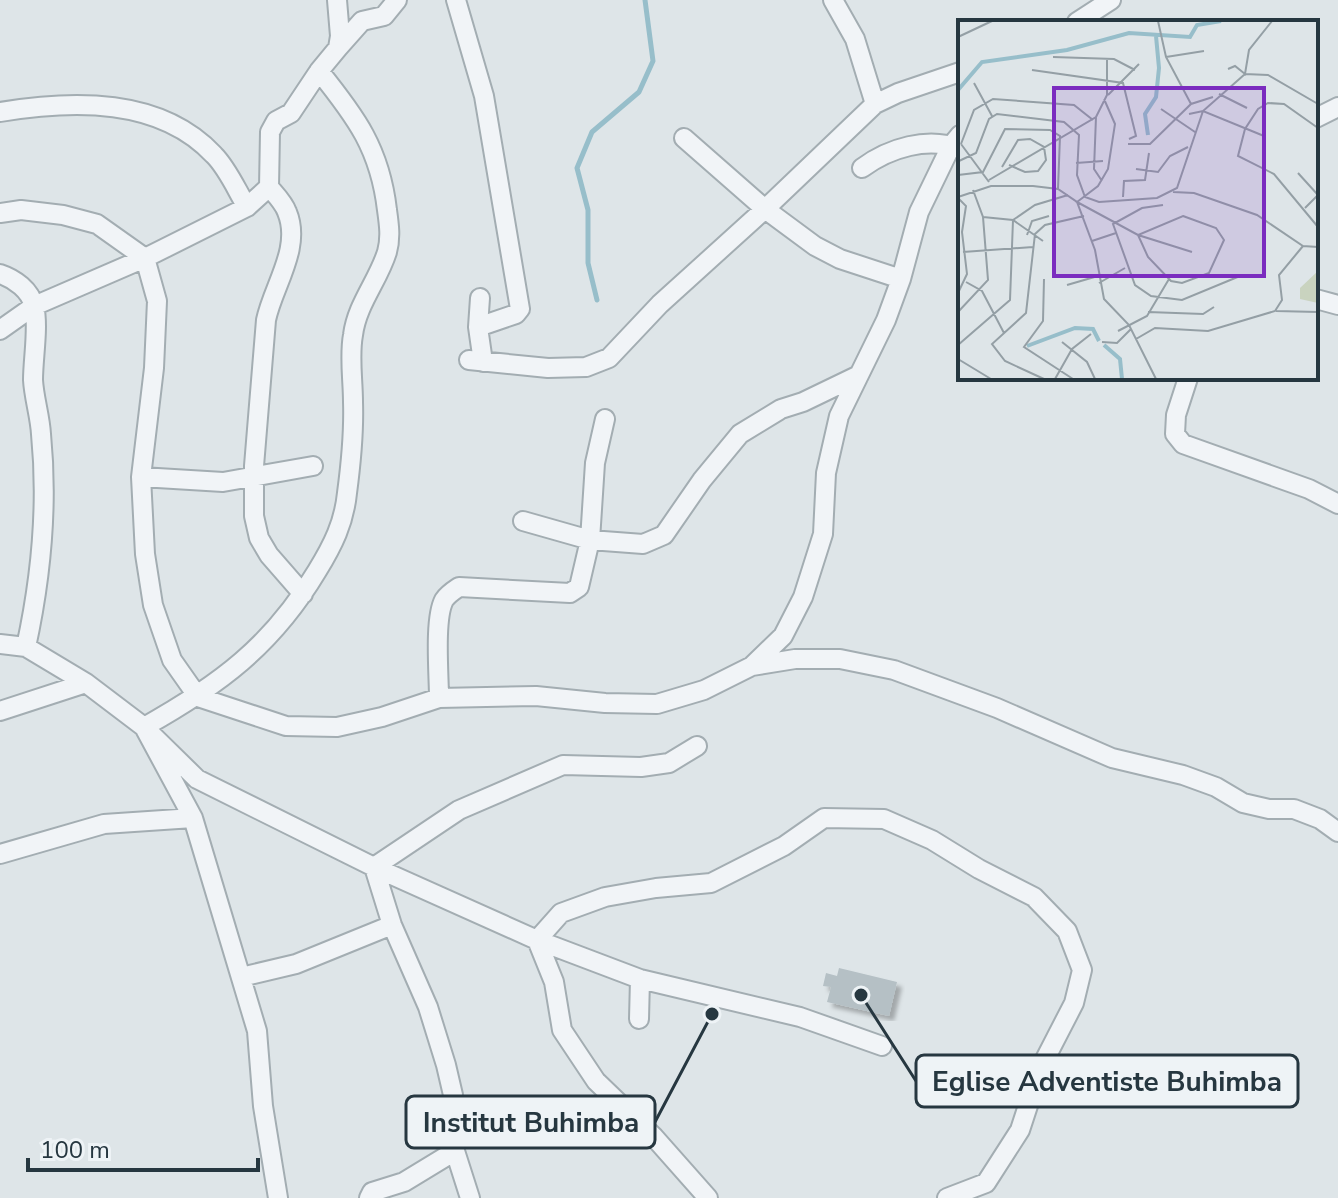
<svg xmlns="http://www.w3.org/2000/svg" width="1338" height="1198" font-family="'Nunito Sans',sans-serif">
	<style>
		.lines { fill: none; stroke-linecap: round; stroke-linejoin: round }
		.stream { stroke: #97beca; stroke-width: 5 }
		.building { fill: #b5c0c5; filter: url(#shadow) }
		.minor-casing { stroke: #a3adb2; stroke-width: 22 }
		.minor { stroke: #f1f4f7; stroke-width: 18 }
		.inset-river { fill: none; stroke: #97beca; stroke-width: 4 }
		.inset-road { fill: none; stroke: #949fa5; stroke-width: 2 }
		.view { fill: #7b2cbf; fill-opacity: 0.15; stroke: #7b2cbf; stroke-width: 4 }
		.inset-edge { fill: none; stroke: #263740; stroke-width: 4 }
		.leader { fill: none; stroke: #263740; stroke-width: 3 }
		.callout-dot { fill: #263740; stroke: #eef3f6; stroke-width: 3 }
		.callout { fill: #eef3f6; stroke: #263740; stroke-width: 3 }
		.callout-label { font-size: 28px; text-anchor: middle; font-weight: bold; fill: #263740 }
	</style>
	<defs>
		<filter id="shadow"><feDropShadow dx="5" dy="5" stdDeviation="2" flood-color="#0004"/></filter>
	</defs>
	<rect width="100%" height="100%" fill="#dee5e8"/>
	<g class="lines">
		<!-- stream -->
		<path class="stream" d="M597,300l-9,-37v-53l-11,-42 15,-36 47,-40 14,-31 -8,-61"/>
	</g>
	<!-- building -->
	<path class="building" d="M839,968l58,14 -8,34 -62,-14 4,-15 -8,-1 3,-13 11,3z"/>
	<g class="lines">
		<!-- minor casing -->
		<g class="minor-casing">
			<path id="minor" d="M456,0l28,96 36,213 -4,5 -38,13
				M833,0l22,39 20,65
				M1077,22l34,-22
				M338,48l24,-27 22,-5 13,-16
				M319,71c37,46 61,78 68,139 2,14 4,28 0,42 -9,29 -30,52 -34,83 -4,21 0,45 0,67 1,30 -2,61 -6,91 -3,30 -14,52 -30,78 -45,75 -98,114 -173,156l53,52 177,88 163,73 103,39 160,38 82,29
				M0,112c72,-12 160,-15 214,43 14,14 23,36 33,52
				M1316,118l22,-11
				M684,138l81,71 50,37 25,13 61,20
				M862,168c27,-20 66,-32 98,-19
				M269,187c6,7 15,16 18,25 15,36 -14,74 -21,108l-12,146v50l5,22 10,17 34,39
				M0,213l21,-3 42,5 34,9 48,34 12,43 -3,67 -13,109 4,77 8,51 19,55 26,37 88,29 51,1 45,-10 57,-19 97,-2 69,7 52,1 47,-14 48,-24 31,-30 20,-39 20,-63 3,-61 13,-57 47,-96 15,-41 18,-67 32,-66 9,-11
				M0,274c15,5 30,16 34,32 5,20 -1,52 -1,74 1,18 7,36 8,54 7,71 0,144 -15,213
				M480,298l-2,29 5,35
				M1316,299l22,6
				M0,330l34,-24 111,-48 102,-51 22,-20 1,-55 6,-11 15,-8 28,-42 19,-23 2,-12 -3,-36
				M469,360l79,8 38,-1 23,-9 51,-54 105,-95 110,-105 23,-11 62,-21
				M1188,378l-12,37 -1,19 8,10 126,45 29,15
				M141,477l82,5 90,-16
				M523,521l67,19 53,4 21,-9 38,-55 38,-46 41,-25 22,-7 56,-27
				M0,644l26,3 60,36 58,44 49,91 64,213 6,75 15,92
				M752,666l43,-7h45l54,11 103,38 115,50 71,17 33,12 27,16 26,6h25l26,10 18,13
				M439,698c0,-23 -5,-79 5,-98 4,-6 9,-9 15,-13l111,6 9,-6 11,-47 5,-77 10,-44
				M0,711l86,-28
				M0,854l104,-30 89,-6
				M241,977l55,-13 96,-39
				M639,1019l1,-40
				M369,1198l3,-6 32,-10 51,-31
				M470,1198l-15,-47 -5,-26 3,-30 -7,-30 -18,-58 -36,-82 -18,-58 85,-57 104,-45 78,2 28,-4 28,-17
				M708,1198l-54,-61 -58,-56 -34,-51 -8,-48 -17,-42 24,-27 44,-16 51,-9 55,-5 73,-37 40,-28 60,1 48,21 47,29 55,28 33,34 15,39 -8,33 -34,66 -20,61 -34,53 -39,15"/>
		</g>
		<!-- minor -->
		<use href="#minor" class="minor"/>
	</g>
	<!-- overview -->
	<g transform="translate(958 20)">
		<rect width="360" height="360" fill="#dee5e8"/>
		<path d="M360,251v32l-18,-4v-11z" fill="#c9d3bf"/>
		<path class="inset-river" d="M0,70l24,-28 85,-12 62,-17 61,4 7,-12 24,-4M190,115l-3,-21 11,-17 3,-29 -3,-32M146,325l16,14 2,20M69,326l48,-18 18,1 6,12"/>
		<path class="inset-road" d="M200,1l8,36 25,47M0,17l34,-16M95,37l61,2 21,11M208,37l38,-6M270,49l7,-3 10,8 4,-24 23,-29M74,50l91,13 13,53 -7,3M16,63l18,33M261,74l28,14M150,75l31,-31M146,79l11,25 -7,45 -10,17 -21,16 61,33 54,17M203,89l34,23M231,94l14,-3 61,25M138,97l-2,52 8,12M360,108l-34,-24 -16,-1 -10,6 -13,20 -7,27 36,18 44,53M3,124l13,-34 19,-11 81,6 19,15M3,124l28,38M170,124h22l41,-40 22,-7M1,141l17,-8 13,-34 8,-5 67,8 15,13 -2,40 8,22 14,5 58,-4 20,-10 26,-77 42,-37 23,1 50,29M118,143l27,-2M44,147l16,-27 12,-1 14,8 2,13 -8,11 -13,1 -16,-7M178,149l22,3 12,-16 18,-9M340,153l20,22 -13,13M0,155l25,-3 22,-43 45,1 10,6 -2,53M31,160l107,-63 11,-22v-36M215,172l21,1 63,22 46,31 15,1M0,177l33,-11h42l25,3 19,13 18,48 9,49 25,26 27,54M165,177l1,-16 21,-1 4,-27M0,178l8,8 -4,26 5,42 -9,19M205,185l-21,3 -29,16 22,61 16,11 31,4 58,-24M225,196l33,12 8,12 -15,33 -27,10 -11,-2 -23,-24 -10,-22zM25,197l30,3 30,21M69,215l5,-14 17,-5M134,221l24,-8M5,232l70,-5M86,259l-1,42 -19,26 49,32M8,262l16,9 22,42M141,263l26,-15M109,265l31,-9M318,291l42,1M0,292l30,-32 -5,-63 -10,-27M190,292l55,2 11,-7M160,311l29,-15 22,-37M178,319l19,-11 53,3 67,-20 7,-11 -3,-25 24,-29M104,322l25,20 8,17M144,322l15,1 14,-14M0,325l52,-45 3,-80 22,-15 33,-10M0,339l33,20M86,359l-39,-18 -13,-17 34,-31 9,-79 10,-9 39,-9M97,359l17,-30 19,-15"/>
		<path class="view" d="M96,68h210v188h-210z"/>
		<rect width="360" height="360" class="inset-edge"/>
	</g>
	<!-- callouts -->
	<path class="leader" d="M861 995L916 1081M712 1014L655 1122"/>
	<g class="callout-dot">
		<circle cx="861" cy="995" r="8"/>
		<circle cx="712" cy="1014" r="8"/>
	</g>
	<g class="callout">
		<rect x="916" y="1055" width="382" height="52" rx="8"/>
		<rect x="406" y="1096" width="249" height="52" rx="8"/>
	</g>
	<g class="callout-label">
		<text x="1107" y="1091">Eglise Adventiste Buhimba</text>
		<text x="531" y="1132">Institut Buhimba</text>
	</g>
	<!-- scale -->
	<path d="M28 1158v12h230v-12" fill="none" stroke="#263740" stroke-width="4"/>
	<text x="40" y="1158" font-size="24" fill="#263740" stroke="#eef3f6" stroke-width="6" paint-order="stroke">100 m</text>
</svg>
